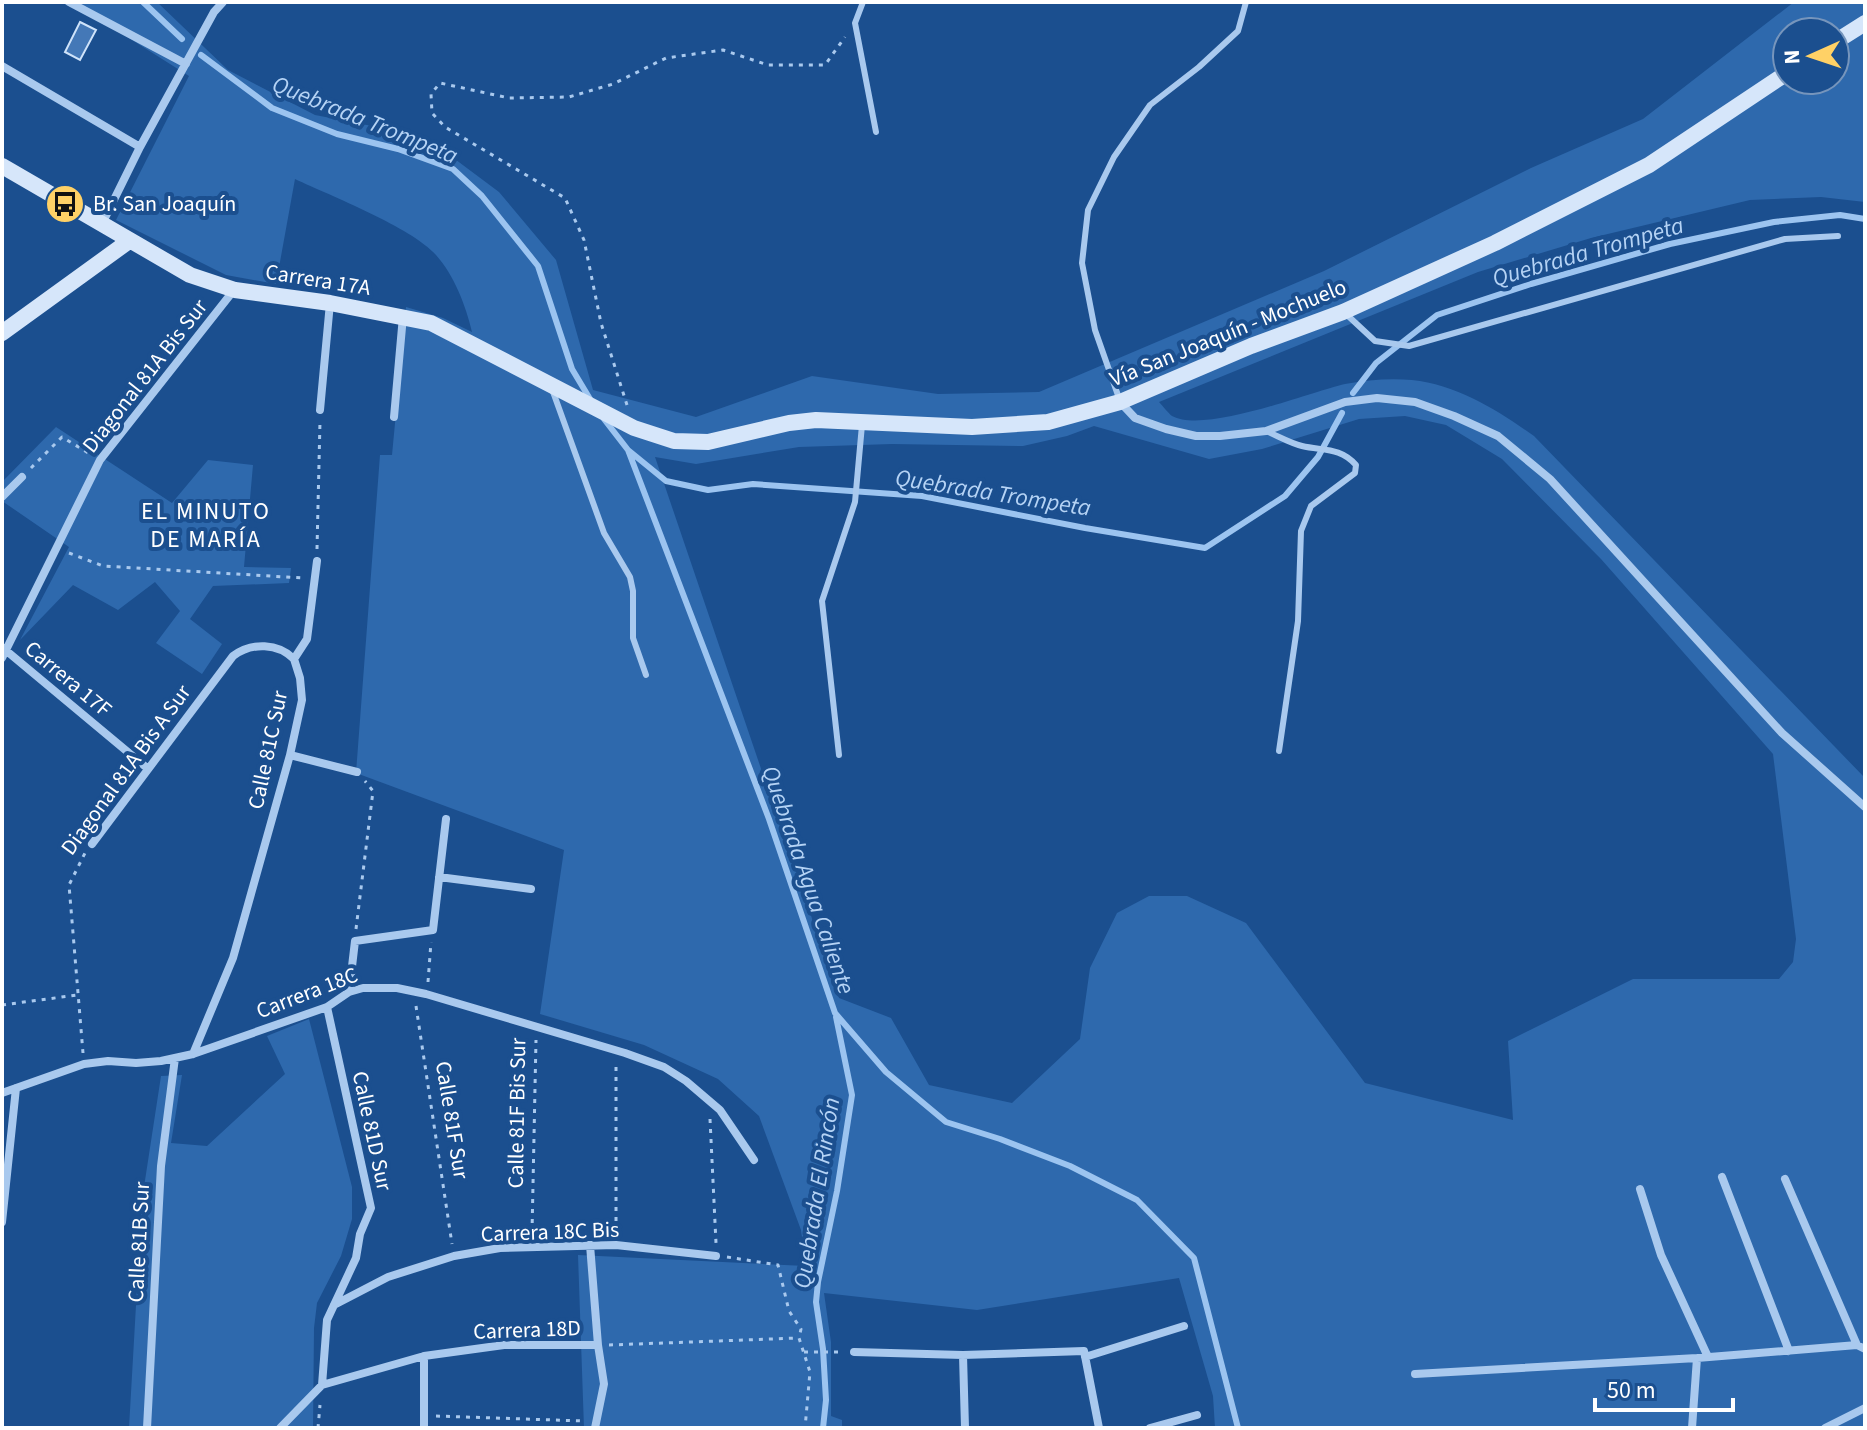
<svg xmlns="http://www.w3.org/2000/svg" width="1867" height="1430" font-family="'Source Sans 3',sans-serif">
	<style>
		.green { fill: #2e69ad; fill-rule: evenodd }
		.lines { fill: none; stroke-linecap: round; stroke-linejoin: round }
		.stream { stroke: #9cc4f0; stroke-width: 6 }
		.building { fill: #4478b7; stroke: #cfe3fa; stroke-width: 2 }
		.path { stroke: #a9c9ee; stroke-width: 3; stroke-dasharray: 4 6; stroke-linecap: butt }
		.lane { stroke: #a9c9ee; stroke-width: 6 }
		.street { stroke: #a9c9ee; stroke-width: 8 }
		.secondary { stroke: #d6e6fa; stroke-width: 16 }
		.labels { text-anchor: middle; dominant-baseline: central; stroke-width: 8; stroke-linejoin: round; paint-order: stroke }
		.poi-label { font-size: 22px; fill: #fff; stroke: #1b4f8f; text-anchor: start }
		.street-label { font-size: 22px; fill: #fff; stroke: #1b4f8f }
		.water-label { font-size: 24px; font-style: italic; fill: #b5d3f5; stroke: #1b4f8f }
		.neighbourhood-label { font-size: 24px; letter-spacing: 2px; fill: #fff; stroke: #1b4f8f }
	</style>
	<rect width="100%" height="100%" fill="#1b4f8f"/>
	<!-- green -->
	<path class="green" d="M72,2h85l71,68 87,45 109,21 75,56 57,68 37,130 103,27 116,-41 126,18 101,-2 285,-121 207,-103 112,-49 151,-117h71v200l-44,-5 -71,3 -159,38 -113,34 -319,130c4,4 9,11 13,14 33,18 135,-23 173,-32 23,-4 44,-6 67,-4 46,5 85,30 122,56l331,342v650h-650l-2,-32 -34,-118 -202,32 -153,-17 7,49v74l11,4v8h-258l-6,-173 228,11 -5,-36 -42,-114 -41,-37 -74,-34 -104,-31 24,-164 -208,-77 24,-318h12l14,-148 37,11 29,14c-6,-26 -18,-57 -36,-77 -25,-28 -105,-59 -141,-76l-19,105 -50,-9 -110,-55 73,-144zM1787,32h48v48h-48zM1405,416l41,9 56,34 99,100 172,195 23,185 -3,23 -14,17h-146l-125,62 5,79 -148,-37 -119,-160 -59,-27h-38l-32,17 -27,55 -10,71 -68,64 -83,-18 -38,-67 -52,-20 -184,-541 41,7 103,-17 93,-3 131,2 44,-10 27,-10 115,33 53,-10 97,-30z
		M56,427l116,76 36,-43 45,5 -9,102 47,1 -2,15 -76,3 -23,33 32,25 -20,30 -46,-31 24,-32 -25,-29 -37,28 -45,-25 -53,55 49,-93 -67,-46v-19z
		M309,1019l43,168v32l-11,37 -24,47 -3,25 -1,100h-184l13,-228 19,-124 21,-1 -11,68 36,3 78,-72 -18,-38z"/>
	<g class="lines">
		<!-- stream -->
		<path class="stream" d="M143,2l39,37
			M201,55l71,53 65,26 61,15 55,20 29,27 56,70 34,103 18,30
			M1353,393l23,-30 61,-48 94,-31 139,-40 104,-22 66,-7 25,4
			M604,419l24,31 38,31 42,9 45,-6 169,12 163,32 120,20 80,-52 33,-39 24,-44
			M628,450l141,369 66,194 51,59 60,50 54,17 70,27 67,34 57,58 44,170
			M823,1428l3,-28 -3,-51 -7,-47 2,-20 19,-91 15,-96 -16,-78"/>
	</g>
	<!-- building -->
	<path class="building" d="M80,22l16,8 -16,30 -15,-8z"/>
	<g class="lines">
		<!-- path -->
		<path class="path" d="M627,405l-26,-82 -17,-83 -19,-42 -120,-71 -13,-14 -1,-19 9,-11 69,15 60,-1 44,-13 53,-26 57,-8 45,15h57l20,-28
			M31,468l31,-31 28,17
			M317,549l3,-128
			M69,553l34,13 200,12
			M356,929l17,-138 -8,-10
			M428,982l3,-40
			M2,1005l75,-10
			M416,1006l36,238
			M83,1053l-14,-168 16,-32
			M710,1119l6,124
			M616,1231v-169
			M532,1233l4,-193
			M727,1257l51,8 11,46 12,18 -2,9 11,34 -5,56
			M609,1345l189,-7
			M804,1352h37
			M436,1416l148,5
			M318,1428l2,-23"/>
		<!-- lane -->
		<path class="lane" d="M863,2l-8,21 21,109
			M1346,314l29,27 34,5 376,-107 53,-3
			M552,389l52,144 26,44 3,14v47l13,37
			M1120,401l-25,-71 -13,-67 6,-53 26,-53 36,-52 49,-38 39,-36 8,-29
			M1266,431c12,5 24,12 36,15 21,5 38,1 54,19l-1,8 -44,33 -10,25 -3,90 -19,130
			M839,755l-17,-154 33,-99 7,-77"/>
		<!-- street -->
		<path class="street" d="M69,2l117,62
			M2,66l138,81
			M102,224l38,-77 74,-135 9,-10
			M1120,402l15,16 31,11 30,7h24l46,-5 79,-29 32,-4 38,4 39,14 44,20 52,43 232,254 83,74
			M320,410l10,-107
			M394,417l9,-101
			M2,497l20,-20
			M3,648l144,120
			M2,658l98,-198 134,-170
			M294,659l13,-20 10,-78
			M290,755l67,17
			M92,844l141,-188c19,-14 45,-13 61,3
			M439,877l92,12
			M349,992l6,-51 78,-11 13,-111
			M193,1054l40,-96 57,-203 12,-55 -2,-22 -6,-19
			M2,1093l82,-29 24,-3 28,2 25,-2 32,-7 134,-47 22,-15 14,-4h34l29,6 199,59 39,14 22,14 34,29 34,50
			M1722,1177l67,174
			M1785,1179l72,166
			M1640,1189l21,66 47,102
			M2,1222l14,-134
			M590,1245l8,100 6,39 -9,44
			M334,1305l54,-28 66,-21 46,-8 116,-3 100,11
			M854,1352l109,3 121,-4 15,77
			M963,1355l2,73
			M1085,1357l99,-31
			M1415,1374l282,-16 160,-13 8,4
			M322,1385l5,-65 29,-62 4,-24 11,-26 -44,-201
			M147,1428l14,-262 14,-108
			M280,1428l42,-43 102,-29 80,-11h94
			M424,1428v-72
			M1150,1428l47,-13
			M1692,1428l5,-70
			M1825,1428l40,-20"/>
		<!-- secondary -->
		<path class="secondary" d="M1835,42l30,-19
			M2,166l188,109 45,15 95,13 101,20 203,105 40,13 34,1 81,-19 27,-3 156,7 76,-5 72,-20 131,-56 92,-34 152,-69 154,-78 138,-92
			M2,333l127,-92"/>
	</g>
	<!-- icons -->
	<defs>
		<g id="bus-disc" transform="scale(2)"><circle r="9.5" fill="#ffd166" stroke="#1b4f8f"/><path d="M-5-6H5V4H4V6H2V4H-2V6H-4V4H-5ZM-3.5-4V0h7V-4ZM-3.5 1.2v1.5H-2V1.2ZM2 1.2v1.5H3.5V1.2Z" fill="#111"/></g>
	</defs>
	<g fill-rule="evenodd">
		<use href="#bus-disc" x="65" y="204"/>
	</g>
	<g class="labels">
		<!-- poi labels -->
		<g class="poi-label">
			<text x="93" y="204">Br. San Joaquín</text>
		</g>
		<!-- street labels -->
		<g class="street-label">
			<text transform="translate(318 280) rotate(9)">Carrera 17A</text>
			<text transform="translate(1228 333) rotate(-22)">Vía San Joaquín - Mochuelo</text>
			<text transform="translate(145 376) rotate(-52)">Diagonal 81A Bis Sur</text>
			<text transform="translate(68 679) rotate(40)">Carrera 17F</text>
			<text transform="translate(268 750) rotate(-78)">Calle 81C Sur</text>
			<text transform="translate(126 770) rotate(-54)">Diagonal 81A Bis A Sur</text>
			<text transform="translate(307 993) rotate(-21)">Carrera 18C</text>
			<text transform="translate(517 1113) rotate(-89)">Calle 81F Bis Sur</text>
			<text transform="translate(452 1120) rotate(81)">Calle 81F Sur</text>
			<text transform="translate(372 1131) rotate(78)">Calle 81D Sur</text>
			<text transform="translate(550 1232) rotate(-2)">Carrera 18C Bis</text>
			<text transform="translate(139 1242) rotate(-87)">Calle 81B Sur</text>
			<text transform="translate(527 1330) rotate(-2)">Carrera 18D</text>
		</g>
		<!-- water labels -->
		<g class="water-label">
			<text transform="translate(365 120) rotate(22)">Quebrada Trompeta</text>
			<text transform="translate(1588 252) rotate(-16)">Quebrada Trompeta</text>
			<text transform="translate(993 493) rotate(9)">Quebrada Trompeta</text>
			<text transform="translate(808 880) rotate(71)">Quebrada Agua Caliente</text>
			<text transform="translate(817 1193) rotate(-81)">Quebrada El Rincón</text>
		</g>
		<!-- neighbourhood labels -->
		<g class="neighbourhood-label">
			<text x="206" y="511">EL MINUTO<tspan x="206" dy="28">DE MARÍA</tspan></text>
		</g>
	</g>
	<!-- border -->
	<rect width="1867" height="1430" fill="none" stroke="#ffffff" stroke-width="8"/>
	<!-- north arrow -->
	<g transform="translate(1811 56) rotate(267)"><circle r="38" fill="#1b4f8f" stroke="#7695bc" stroke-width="2"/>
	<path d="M0-6L14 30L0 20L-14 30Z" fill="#ffd166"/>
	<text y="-12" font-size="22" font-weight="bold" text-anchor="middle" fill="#ffffff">N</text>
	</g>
	<!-- scale -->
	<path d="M1595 1398v12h138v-12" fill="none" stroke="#ffffff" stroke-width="4"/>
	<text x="1607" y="1398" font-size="24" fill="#ffffff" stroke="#1b4f8f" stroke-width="6" paint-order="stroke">50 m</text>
</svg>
